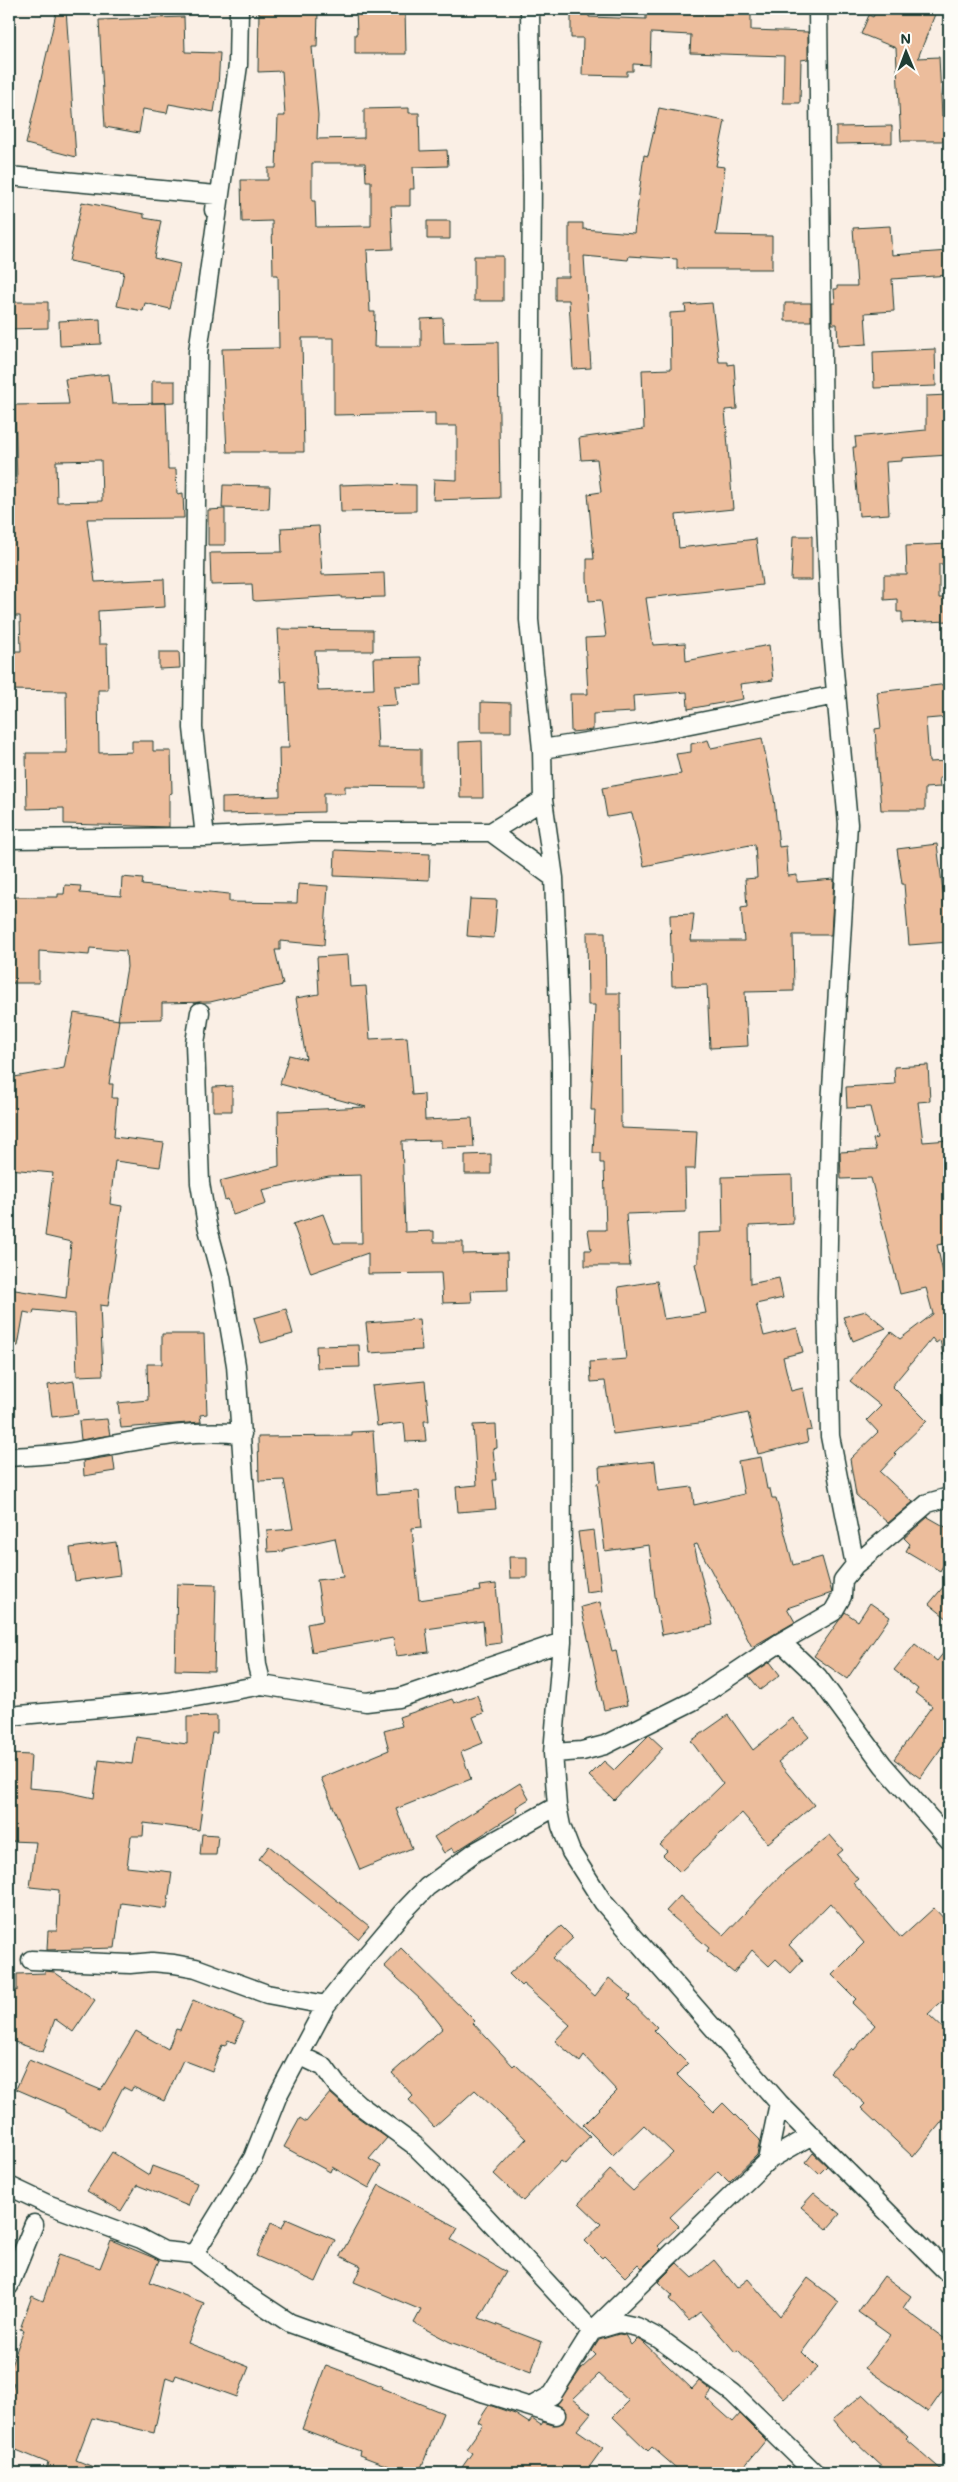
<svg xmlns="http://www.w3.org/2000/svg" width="958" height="2482" font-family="Mali,sans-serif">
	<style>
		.building { fill: #ecbd9c; stroke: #1f3d34; fill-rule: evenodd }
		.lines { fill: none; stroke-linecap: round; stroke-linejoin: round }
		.minor-casing { stroke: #1f3d34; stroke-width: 21 }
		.minor { stroke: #fdfcf7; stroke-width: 18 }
	</style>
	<rect width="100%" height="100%" fill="#faefe5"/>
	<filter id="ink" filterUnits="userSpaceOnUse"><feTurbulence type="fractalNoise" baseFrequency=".02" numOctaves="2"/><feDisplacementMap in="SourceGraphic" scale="10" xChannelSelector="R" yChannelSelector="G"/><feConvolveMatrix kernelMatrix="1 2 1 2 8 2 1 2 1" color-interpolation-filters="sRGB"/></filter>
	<g filter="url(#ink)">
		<!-- building -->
		<path class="building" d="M57,9h9l10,148 -50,-13z
			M259,9l59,3 -1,35h-5l6,68 -1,24 47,-1v-29l45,-1v5h10l1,38 27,-1 1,16 -35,1 1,22h-4v17h-19l2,43 -26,1 3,62h5l-1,35h47v-28l22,-1 1,25 54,-1 2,156 -67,2 1,-21 23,1v-54h-22v-13l-101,2v-77h-32l2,114h-77l-5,-103 57,-1 -1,-73h-5l-1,-54 -30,1 -1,-42h27v-12h8l2,-52h7l-3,-45 -24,1zM312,163h53l1,18h5v45l-55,1 -1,-26h-3z
			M356,9h49l1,45h-51v-20h2z
			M571,9h18v8l57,2v-10h105v21l57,2v27l-7,1 -1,43h-17l1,-47 -94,-3 1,-18 -40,-2 -1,32 -17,-1v7h-6v5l-45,-1 1,-37h-12z
			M877,9h60l-19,49 21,-1 3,59h3v25h-44l-5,-93 -35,-14 8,-19 4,2z
			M184,17l1,35 35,1 -2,34 -4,25 -45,-8 -2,9 -24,-4 -4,24 -34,-6 -6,-107z
			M659,108l66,13 -9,45 9,1 -9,68 56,1v33h-95v-10l-48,-3 -1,4 -44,-4 7,112 -18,1 -4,-69h-14v-23h14v-54h14v6l51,4 10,-78 4,1z
			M892,126v17l-56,1v-17z
			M82,202l62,12v4l17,3 -7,37 26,6 -10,45 -25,-6 -2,8 -26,-5 7,-34 -55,-11z
			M427,221h23v18h-23z
			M890,226l2,29 57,-4v24l-57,4 2,32 -29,2 2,31 -29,2 -1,-22h-5v-21h3l-1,-14h3v-3h20l-4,-58z
			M474,256h29v45h-29z
			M9,302h39v26l-39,1z
			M712,303l7,59h9v3l6,-1 3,45 -12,1 8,99 -57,6 3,33 77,-9 6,46 -116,13 7,47 32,-2 1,18 83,-16 4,35 -33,4 3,15 -55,10 -1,-17 -54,4 1,16 -41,2v16l-22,2 -1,-38h18l-3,-56 21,-1 -5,-37 -12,1 -2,-22v-20h7l-6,-65 13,-2 -4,-33 -16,1 -2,-22 65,-9 -2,-59 29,-1 -1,-56 16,-1 -1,-7z
			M785,303h26v18h-26z
			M100,319l1,25 -41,2 -1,-25z
			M935,349l1,37 -62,2 -1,-36z
			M109,374l3,30 54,-1 2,66h8l1,25 6,-1 1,25 -97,1 8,63 69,-3 1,28 -67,4 1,33h8l1,46h-10l1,63 33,-1v-11h21v10h18l1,42 -3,1v33l-105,-3v-16l-37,1 -1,-56h41l-1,-62 -57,-1v-39h12l-1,-35h-11v-132h8l-2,-79 54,-1 -4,-25zM101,460l1,41 -45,1 -1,-41z
			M152,381h23v21l-23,1z
			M949,395v60l-47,3v3l-16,1 3,52 -30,2 -6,-69h3l-1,-10 71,-7v-34z
			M370,484l46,1v26l-75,1 -1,-27z
			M223,485l47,1 -1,23 -47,-1z
			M225,509v36h-17v-35z
			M319,526l3,49 62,-2 1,24 -44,1v-2l-85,5 -3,-1 -1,-16 -41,1 -1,-32 72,-1 -1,-24z
			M793,536h19v44h-21z
			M949,544v20h-10v34h10v23l-47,2v-11h-5v-13l-13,1v-25h23l-1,-29z
			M278,629l95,1v21h-58l3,40 56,-2 -1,-31 48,-1 1,28 -27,1 2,19 -21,1 2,42 43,1v38l-76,-1v7h-21v19l-102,2v-16l58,-2 -1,-48h10l-3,-67 -5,1z
			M159,652h20l1,16 -21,1z
			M949,684v33l-23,2 3,43 20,-1v17h-10l1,9 -15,1v22h-44l-6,-81 6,-1 -4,-36z
			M481,702l30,1v29h-30z
			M762,738l12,60 5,49 7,-1 2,30 9,-1v7l37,-3 -3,56h-38l1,56 -49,1 3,54 -38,2 -3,-63 -35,1 -2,-71 24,-1 -3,27h53l-3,-33 6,-1 -2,-28 12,-1 -2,-34 -111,22 -12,-53 -25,4 -5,-29 79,-14 -5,-20 15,-2v-8l17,-4 3,8z
			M482,741l1,57h-23l-1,-56z
			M937,844l8,63h4v35l-40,3 -5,-61h-2l-5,-35z
			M335,850l95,4 -1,26 -95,-4z
			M122,877l21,2 -1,6 87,9v8l68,1 1,-19 30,2 -4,59 -44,-4v9h-5l8,35 -73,17 -48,1v16l-44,1 9,-53 -1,-16 -36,-3 -1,7 -50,-4v32h-30v-86h49v-3h6l1,-9 16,1 -1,7 41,3z
			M470,899l27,1 -3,38 -27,-2z
			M587,932h18l1,61h14l1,135 76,3 -2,38h-10l1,43 -60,2 4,52h-45v-16h6l-3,-20h18l-2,-67h-4v-10h-7l2,-43h-4l4,-105h-7z
			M348,955l2,32 16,-1 4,53 37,-2 5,58 12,-1 1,26 47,-2 2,29 -33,1v-8l-39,1 3,91 29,-1v11h29v12l44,-1 1,37 -37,1 1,11 -29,1 -2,-30 -73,1v-21l-57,20 -18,-49 30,-10 11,29h28l-1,-68 -32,1 -67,14 4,14 -33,11 -5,-16 -3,1 -5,-19 59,-15 -1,-55 88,-4 -86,-23 9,-29 17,4 -10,-61 23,-4 -2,-37z
			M74,1013l45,7 -10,64h4l-1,14h5l-3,39 50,6 -4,24 -45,-6 -5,43 12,2 -14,100 -8,-1 3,70 -26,1 -2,-62 -41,-4 -1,4 -9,-2 -6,34h-9v-57l57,9 5,-56 -26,-6 8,-63 -44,-4v-91l55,-10z
			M928,1065l2,36 -12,1 5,40 26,-2v103l-12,2 12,55v55h-6l-3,-15 -4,3 -4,-5 -40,48 35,35 -33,32 2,2 -16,17 33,30 -25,21 -32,-28 -6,-36 28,-27 -11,-12 14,-14 -31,-25 41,-49 9,7 33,-25 -7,-26 -26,6 -29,-116 -30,1 -1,-27 36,-2 -3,-11 4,-1 -7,-31 -23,1 -1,-21 49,-3 -1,-17z
			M232,1086v25h-19v-24z
			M491,1154v20h-26v-19z
			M792,1175l1,49 -44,2 1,58 29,-6 4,20 -27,6 8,32 33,-8 6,24 -20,5 8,34 12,-3 9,42 -6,1 2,11 -50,12 -10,-41 -41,9 -94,12 -8,-53 -14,1 -1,-20 36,-3 -8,-72 39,-6 7,38 42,-6 -11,-49 3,-1v-30l25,-1 -1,-55z
			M286,1309l7,25 -32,9 -7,-25z
			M866,1311l20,17 -33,13 -10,-24z
			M419,1319l3,31 -53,3 -3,-30z
			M162,1334h42l3,80 -7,1 1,7 -80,6 -3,-25 30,-3 -1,-36h15z
			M359,1345l1,22 -43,1 -1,-22z
			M74,1381l4,33 -26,3 -4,-32z
			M425,1381l4,40h-5l2,20 -20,1 -2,-19 -27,3 -5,-40z
			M107,1419l3,16 -29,5 -2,-19z
			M496,1424l1,24 -4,1 3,31h-3l3,29 -38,3 -2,-25 21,-2 -4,-60z
			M373,1431l4,63 42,-3 3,36 -10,1 7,72 61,-9 -1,-5 17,-2 5,59 -16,2 -2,-24 -57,8 3,23 -33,4 -3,-18 -81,14 -5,-28 16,-3 -6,-41 26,-3 -8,-39 -51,11v2l-16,1 -1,-21 26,-2 -9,-49 -25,1 -1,-44 94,-1v-4z
			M113,1456l2,15 -31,5 -1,-15z
			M761,1457l6,32h3l2,9h4l17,67 29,-8 10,36 -45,15 8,14 -43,25 -55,-103 -3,1 19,80 -51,10 -7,-39 -6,-51 -44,6 -8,-68 3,-1 -1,-15 56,-6 3,30 34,-4 2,18 50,-11 -6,-33z
			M928,1517l21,12v26l-9,16 -34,-20 4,-7 -6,-6z
			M594,1530l7,60 -15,2 -8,-60z
			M116,1542l4,33 -45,6 -5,-33z
			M509,1557h18v21h-17z
			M949,1580v40l-20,-16z
			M177,1584l39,1 -2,86 -39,-1z
			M600,1602l12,49 4,-1 11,55 -23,5 -23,-103z
			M870,1603l20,14 -43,62 -33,-23 31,-44 13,9z
			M915,1644l22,17 12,-15v91l-29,41 -26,-19 38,-53 -17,-13 3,-4 -24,-19z
			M770,1662l10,13 -20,15 -11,-14z
			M477,1695l7,18 -11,4 10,26 -22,9 10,27 -75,30 16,39 -52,22 -39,-92 68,-28 -5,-19 18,-5 -3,-9 53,-18 2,4z
			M728,1715l25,35 40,-32 16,19 -31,25 36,43 -46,38 -26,-30 -62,59 -17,-17 4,-4 -7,-6 63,-61 -32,-43z
			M217,1716v17h-5l-13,97 -55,-7 -1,13h-12l-4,31 45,5 -5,37 -46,-6 -6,45 -68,2 1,-19h9l2,-41 -29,-3 6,-45 -27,-1v-87l22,1 -2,33 33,3 32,7 5,-38 33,4 4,-27 51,7v-27z
			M649,1735l14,13 -49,52 -25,-24 15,-15 10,9z
			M520,1783l9,16 -13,8 2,5 -63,40 -3,-4 -8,5 -10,-16z
			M202,1834l16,1 -2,20h-16z
			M830,1835l13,15 -6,5 21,24 -5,4 48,55 33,-30 15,16v71l-21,19 21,20v79l-36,44 -52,-49 4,-4 -35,-32 22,-24 2,2 21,-25 -23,-22 4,-4 -24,-24 32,-32 -34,-40 -41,42 14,15 -12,13 -15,-14 -7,7 -17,-16 -18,23 -27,-22 2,-3 -43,-37 14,-15 44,39 61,-64z
			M269,1846l100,80 -11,13 -99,-80z
			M561,1926l12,12 -21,20 43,38 14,-18 22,18 -3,3 29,28 -3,3 34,34 -11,11 37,37 9,-9 37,37 -3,15 -28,27 -11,-11 -48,46 9,9 -21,20 3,3 -19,19 -4,-4 -13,13 -21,-21 -2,2 -17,-17 16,-17 -22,-21 31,-33 23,21 40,-38 -29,-28 -31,30 -30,-30 34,-34 -33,-35 -4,6 -25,-21 15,-16 -47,-41 -2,2 -12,-12z
			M401,1948l74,73 -2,2 40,43 2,-2 75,72 -25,28 -4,-3 -38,40 -29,-27 32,-35 -51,-49 -41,37 -25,-27 4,-4 -21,-23 51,-45 -22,-28 -37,-34z
			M45,1971l9,1 41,28 -22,32 -18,-13 -12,33 -34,-12v-55l8,6v-17l28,-1z
			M193,2000l51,22 -9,21 -7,-3 -3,6 -3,-1 -10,26 -29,-11 -19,41 -31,-14 -2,4 -8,-4 -22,43 -36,-18v-2l-49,-21 13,-29 72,30 35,-59 32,18 8,-20 4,1z
			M330,2093l22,20 35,25 -18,21 12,7 -12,22 -37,-21 -2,5 -46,-25 16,-29 6,4z
			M112,2152l37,23 3,-9 45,17 -9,23 -51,-21 -16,26 -34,-20z
			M813,2153l14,13 -8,8 -13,-12z
			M379,2185l79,43 -7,12 55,32 -27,46 63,24 -11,30 -81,-30 -36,-19 7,-13 -67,-28 7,-16 -21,-10z
			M814,2193l26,21 -13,15 -26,-22z
			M286,2219l49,21 -19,42 -60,-26 15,-33 11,5z
			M111,2240l48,20 -9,22 54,21 -16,40 61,24 -12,30 -61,-22 -2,5 -8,-3 -12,56 -62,-15 -16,42 32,13h-63l3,-10 -39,-16v-51l5,-13 -5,-1v-11l15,-41 -4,-1 12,-33 11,5 16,-47 41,14z
			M714,2260l23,28 11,-9 32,37 28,-38 31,24 -37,50 16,16 -34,31 -46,-49 -3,2 -35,-40 -11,9 -20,-22 4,-3 -15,-14 19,-19 16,15z
			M884,2276l27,20 -8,12 46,34v40l-21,30 -63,-44 25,-33 -32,-23z
			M619,2334l6,1 6,10 6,-6 6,3 49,47 7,-8 13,10 -6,7 27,24 7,-8 26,26 -27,33h-57l-30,-26 -4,4 -35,-34 16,-16 -30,-27 -26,25 18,14 -14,17 26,18 -18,25h-127l14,-20 -6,-4 17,-24 -5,-3 11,-17 26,9 14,9 3,-4 9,6 2,-3 10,3 10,-2 3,-11 -9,-8 24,-35 15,-14 -4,-4 7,-11z
			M326,2365l56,21 -1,2 62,25 -24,60h-13l-47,-18 1,-4 -58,-22z
			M863,2394l45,43 -2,2 39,34h-56l-34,-32 -2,2 -20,-24z"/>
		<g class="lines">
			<!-- minor casing -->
			<g class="minor-casing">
				<path id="minor" d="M530,9l2,170 -3,441 13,129 1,51 11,78 7,182 1,582 -9,111 4,53 4,20 10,26 32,50 176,201 170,171
					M818,9l5,440 8,188 17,187 -18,298 -3,177 3,137 25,129
					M9,176l207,19 -2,15
					M542,749l108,-17 186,-37
					M491,832l63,46
					M205,837l-12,-109 5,-376 40,-287 1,-56
					M9,839l196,-2 103,-5h183l52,-32
					M200,1012l-5,31 5,140 7,42 14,52 15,88 21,300 5,20
					M9,1457c23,-1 46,-2 69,-6 57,-9 104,-23 164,-17
					M781,1642l37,35 65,88 66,75
					M9,1716l159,-14 94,-17 104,17 33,-4 163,-56
					M553,1753l29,-2 23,-6 88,-44 88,-59 52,-30 9,-16 1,-16 12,-15 73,-62 21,-6
					M31,1960l99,4 22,-2 22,2 22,4 71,26 59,11
					M301,2056l23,11 13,18 21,19 56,41 56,55 122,131
					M767,2161l12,-58
					M9,2186l38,18 94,35 23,12 30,3 49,38 47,31 195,70 71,22
					M194,2254l59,-96 25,-63 48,-90 29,-36 47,-56 25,-26 48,-35 82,-46
					M9,2286l25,-62
					M595,2330l24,-7 18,4 21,11 75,55 82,80
					M532,2406l20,-11 40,-64 175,-170 45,-26"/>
			</g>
			<!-- minor -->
			<use href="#minor" class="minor"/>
		</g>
	</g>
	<!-- margin -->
	<rect width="958" height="2482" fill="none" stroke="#fdfcf7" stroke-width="30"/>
	<rect x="15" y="15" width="928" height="2452" fill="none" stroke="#1f3d34" stroke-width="2" filter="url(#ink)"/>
	<!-- north arrow -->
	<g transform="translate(906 52) rotate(359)" stroke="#fdfcf7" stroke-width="4" paint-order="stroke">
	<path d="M0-4L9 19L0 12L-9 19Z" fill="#1f3d34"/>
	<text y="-8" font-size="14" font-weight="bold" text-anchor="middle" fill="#1f3d34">N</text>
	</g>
</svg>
